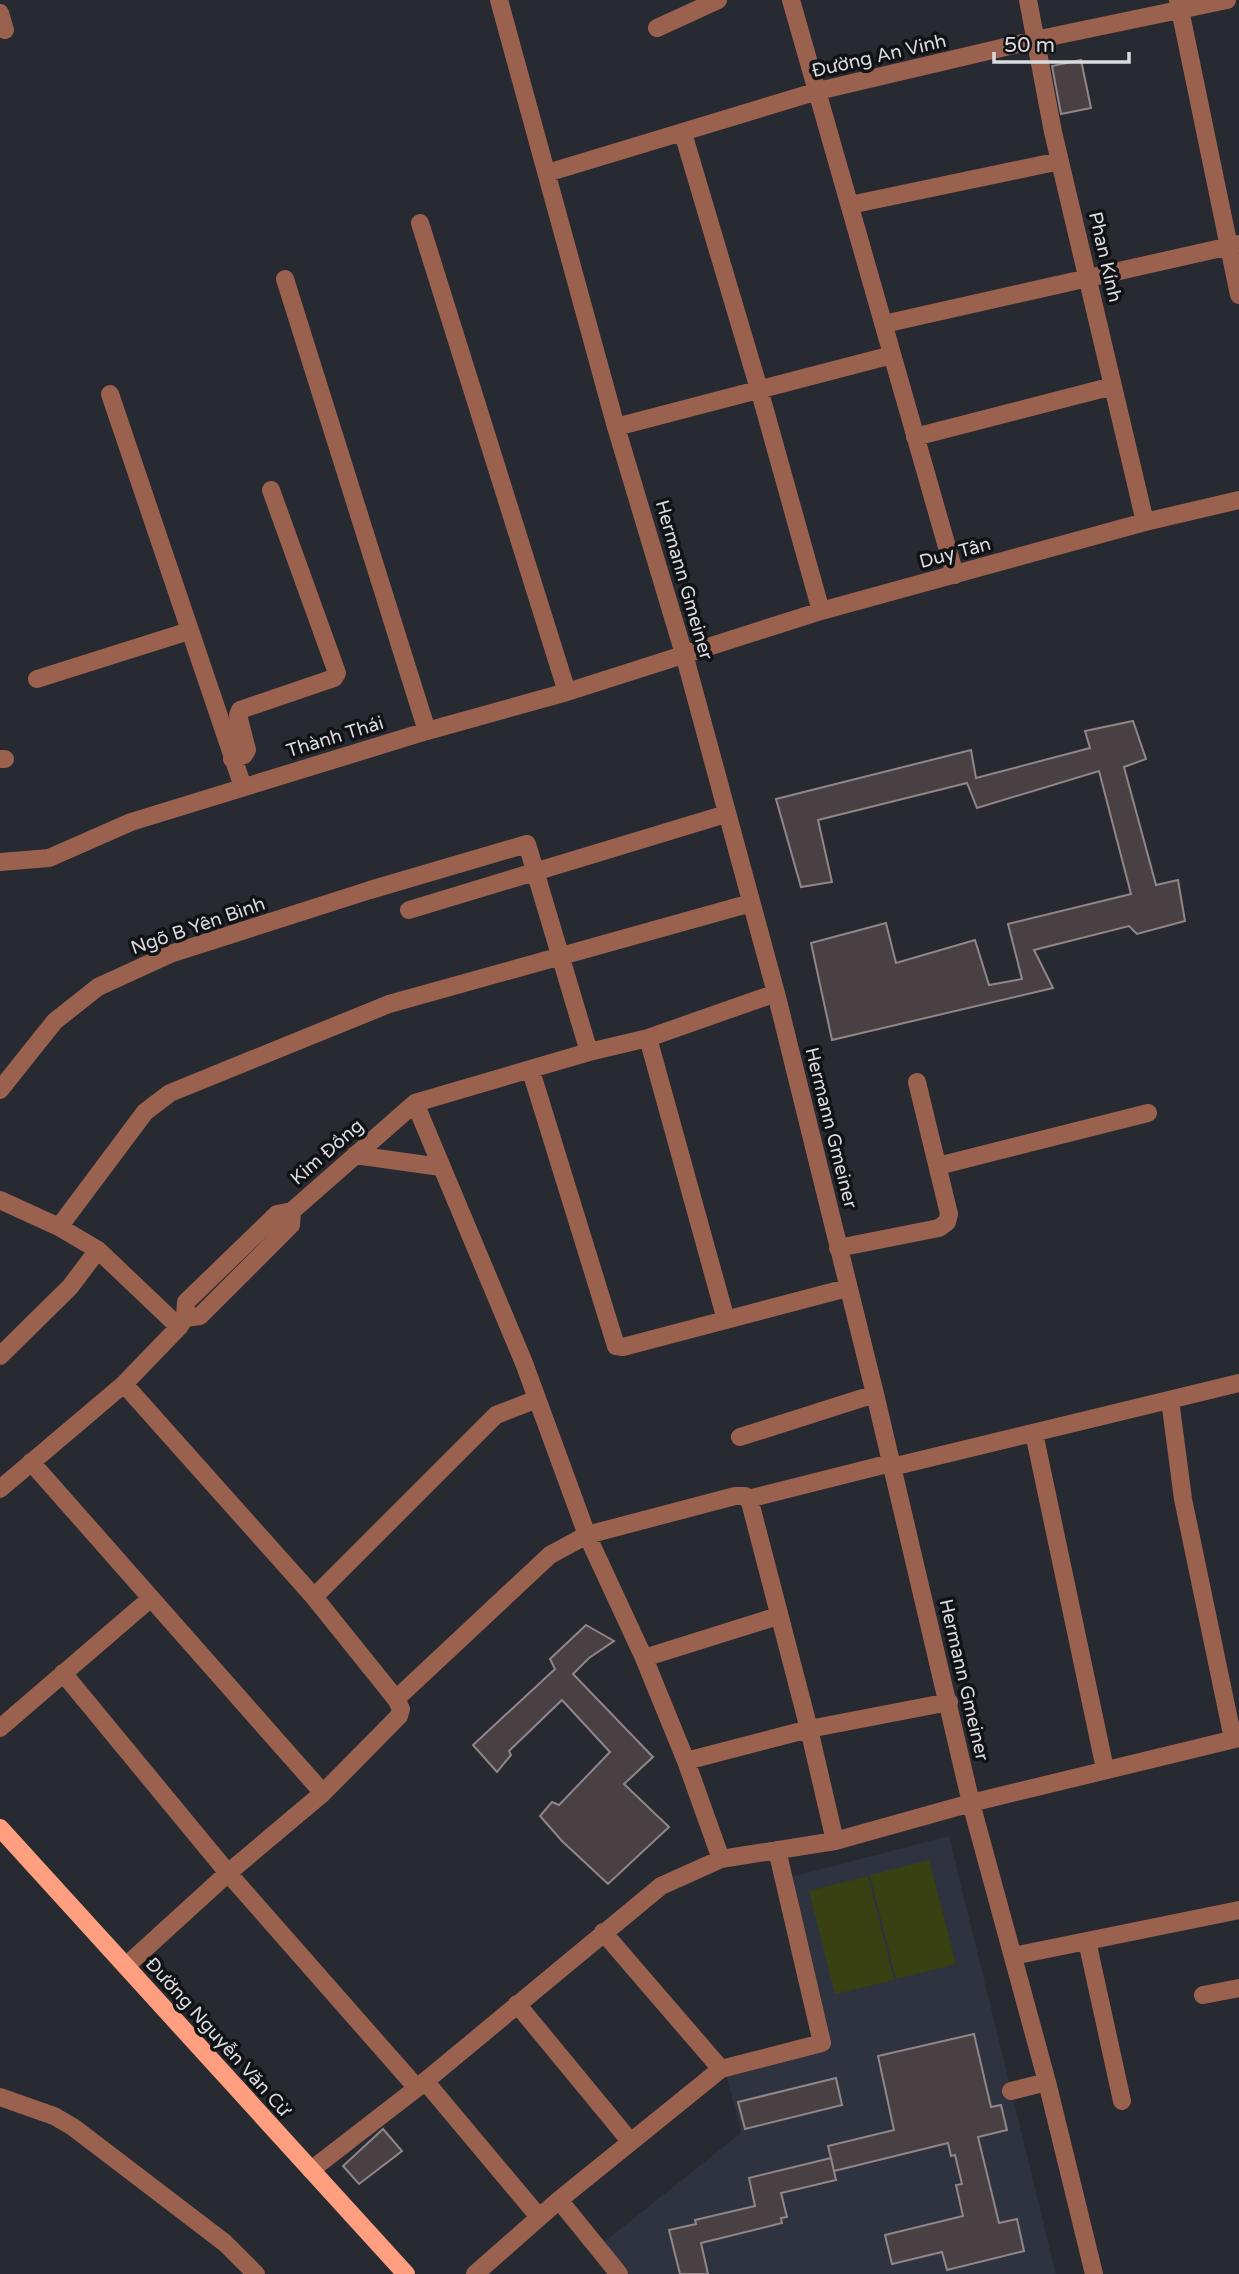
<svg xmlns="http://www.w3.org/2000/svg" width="1239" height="2274" font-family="'Varela Round',sans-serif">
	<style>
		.built { fill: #2e333f }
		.green { fill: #394113 }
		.building { fill: #494044; stroke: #90868a; stroke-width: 2 }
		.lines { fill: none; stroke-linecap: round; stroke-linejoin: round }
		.minor { stroke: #9b614f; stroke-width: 18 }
		.major { stroke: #ff9f80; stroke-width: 18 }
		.labels { text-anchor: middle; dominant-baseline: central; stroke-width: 7; stroke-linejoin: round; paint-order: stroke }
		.street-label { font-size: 19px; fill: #d9dbdf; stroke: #111215 }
	</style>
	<rect width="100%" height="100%" fill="#272a30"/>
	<!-- built -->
	<path class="built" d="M949,1836l107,438h-427l-25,-32 137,-109 -14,-56 104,-27 -40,-173z"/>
	<!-- green -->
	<path class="green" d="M929,1860l27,104 -60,15 -26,-104z
		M868,1876l26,104 -59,14 -26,-103z"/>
	<!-- building -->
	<path class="building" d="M1081,60l10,48 -30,6 -9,-48z
		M1133,721l13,38 -22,8 32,118 22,-5 7,41 -48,13 -8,-8 -95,24 19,38 -221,52 -21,-97 75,-20 10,40 79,-23 14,45 33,-6 -14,-55 123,-30 -32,-123 -122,37 -10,-25 -149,37 14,62 -31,5 -25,-88 195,-49 5,28 114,-30 -5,-17z
		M586,1625l28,16 -25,17 -16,16 80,83 -29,27 45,43 -61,57 -46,-43 -22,-25 12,-14 7,3 51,-53 -48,-52 -53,51 2,4 -14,17 -24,-27 82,-76 -5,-10z
		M974,2034l17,73 10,-2 6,25 -29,7 21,86 18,-4 7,32 -77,19 -5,-18 -50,12 -7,-29 78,-19 -7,-31 6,-1 -7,-29 -4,1 -3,-13 -114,28 -6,-25 66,-16 -16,-74z
		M836,2078l6,27 -97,24 -7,-27z
		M383,2129l19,22 -43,33 -16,-18z
		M831,2158l5,22 -55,13 6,24 -6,1 1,5 -81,20 7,31h-28l-11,-44 27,-6 -1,-4 60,-14 -6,-28z"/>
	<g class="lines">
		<!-- minor -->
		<path class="minor" d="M499,0l117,427 68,227 92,339 99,401 96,409 76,279 47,192
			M791,0l164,575
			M1028,0l25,132 92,390
			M1178,0l61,295
			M0,13l5,17
			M657,28l61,-28
			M683,133l76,256 62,222
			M547,173l271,-82 217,-51 192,-40
			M850,205l210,-44
			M420,223l147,469
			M285,279l142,452
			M884,324l355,-80
			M110,394l133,393
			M616,427l276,-72
			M915,437l198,-51
			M37,679l152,-48
			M0,759h5
			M232,759l12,-4 3,-5 -9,-35 2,-5 94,-32 3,-5 -66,-183
			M0,862l49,-4 82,-36 296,-91 140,-39 254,-81 324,-89 94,-22
			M409,910l317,-96
			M648,1038l78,282
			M531,1071l85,275 7,1 224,-59
			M0,1090l55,-69 43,-34 72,-33 200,-64 157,-46 62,208
			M415,1103l109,260 63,172 57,123 42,103 35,98
			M355,1155l86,12
			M938,1166l210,-53
			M0,1200l59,27 39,23 81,77
			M59,1227l86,-115 25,-19 219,-89 362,-101
			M838,1248l101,-20 8,-6 2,-8 -32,-132
			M185,1318l15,-2 91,-91 1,-14 123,-108 174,-51 59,-14 128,-45
			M0,1356l70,-69 28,-37
			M124,1384l190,213 82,102 5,10 -2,7 -76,77 -95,80 -102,93
			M1170,1400l13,99 50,240
			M1034,1433l71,336
			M740,1437l135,-43
			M31,1462l292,331
			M892,1467l347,-84
			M0,1489l124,-105 55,-57 6,-9 1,-16 91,-88 15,-3
			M748,1499l143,-36
			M314,1597l182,-182 41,-16
			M644,1658l134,-42
			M63,1673l165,200 189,215
			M396,1699l154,-144 37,-20 148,-39h10l5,6 59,227 26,112
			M0,1728l150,-129
			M686,1761l123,-32 140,-27
			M603,1932l118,137
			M1087,1941l35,160
			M1013,1956l226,-46
			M1203,1995l36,-7
			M517,2004l113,137
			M425,2081l114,136
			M1011,2091l36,-9
			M0,2097l54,19 19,11 152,116 31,31
			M311,2170l106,-82 244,-202 60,-27 114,-18 136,-38 268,-65
			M559,2200l60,74
			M475,2274l84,-74 162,-131 101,-26 -45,-193"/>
		<!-- major -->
		<path class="major" d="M0,1828l406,446"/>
	</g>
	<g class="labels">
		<!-- street labels -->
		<g class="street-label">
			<text transform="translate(879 56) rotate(-13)">Đường An Vinh</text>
			<text transform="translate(1105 257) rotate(77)">Phan Kính</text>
			<text transform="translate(955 553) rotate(-15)">Duy Tân</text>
			<text transform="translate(684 580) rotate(74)">Hermann Gmeiner</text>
			<text transform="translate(335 737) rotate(-17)">Thành Thái</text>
			<text transform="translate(198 926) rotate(-19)">Ngõ B Yên Bình</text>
			<text transform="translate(831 1128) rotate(76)">Hermann Gmeiner</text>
			<text transform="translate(327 1152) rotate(-41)">Kim Đồng</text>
			<text transform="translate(964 1680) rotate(77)">Hermann Gmeiner</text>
			<text transform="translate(218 2037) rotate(48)">Đường Nguyễn Văn Cừ</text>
		</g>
	</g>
	<!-- scale -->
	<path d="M994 52v10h135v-10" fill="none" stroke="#d9dbdf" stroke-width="3.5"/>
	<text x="1004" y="52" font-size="21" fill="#d9dbdf" stroke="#111215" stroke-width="5" paint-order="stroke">50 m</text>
</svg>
